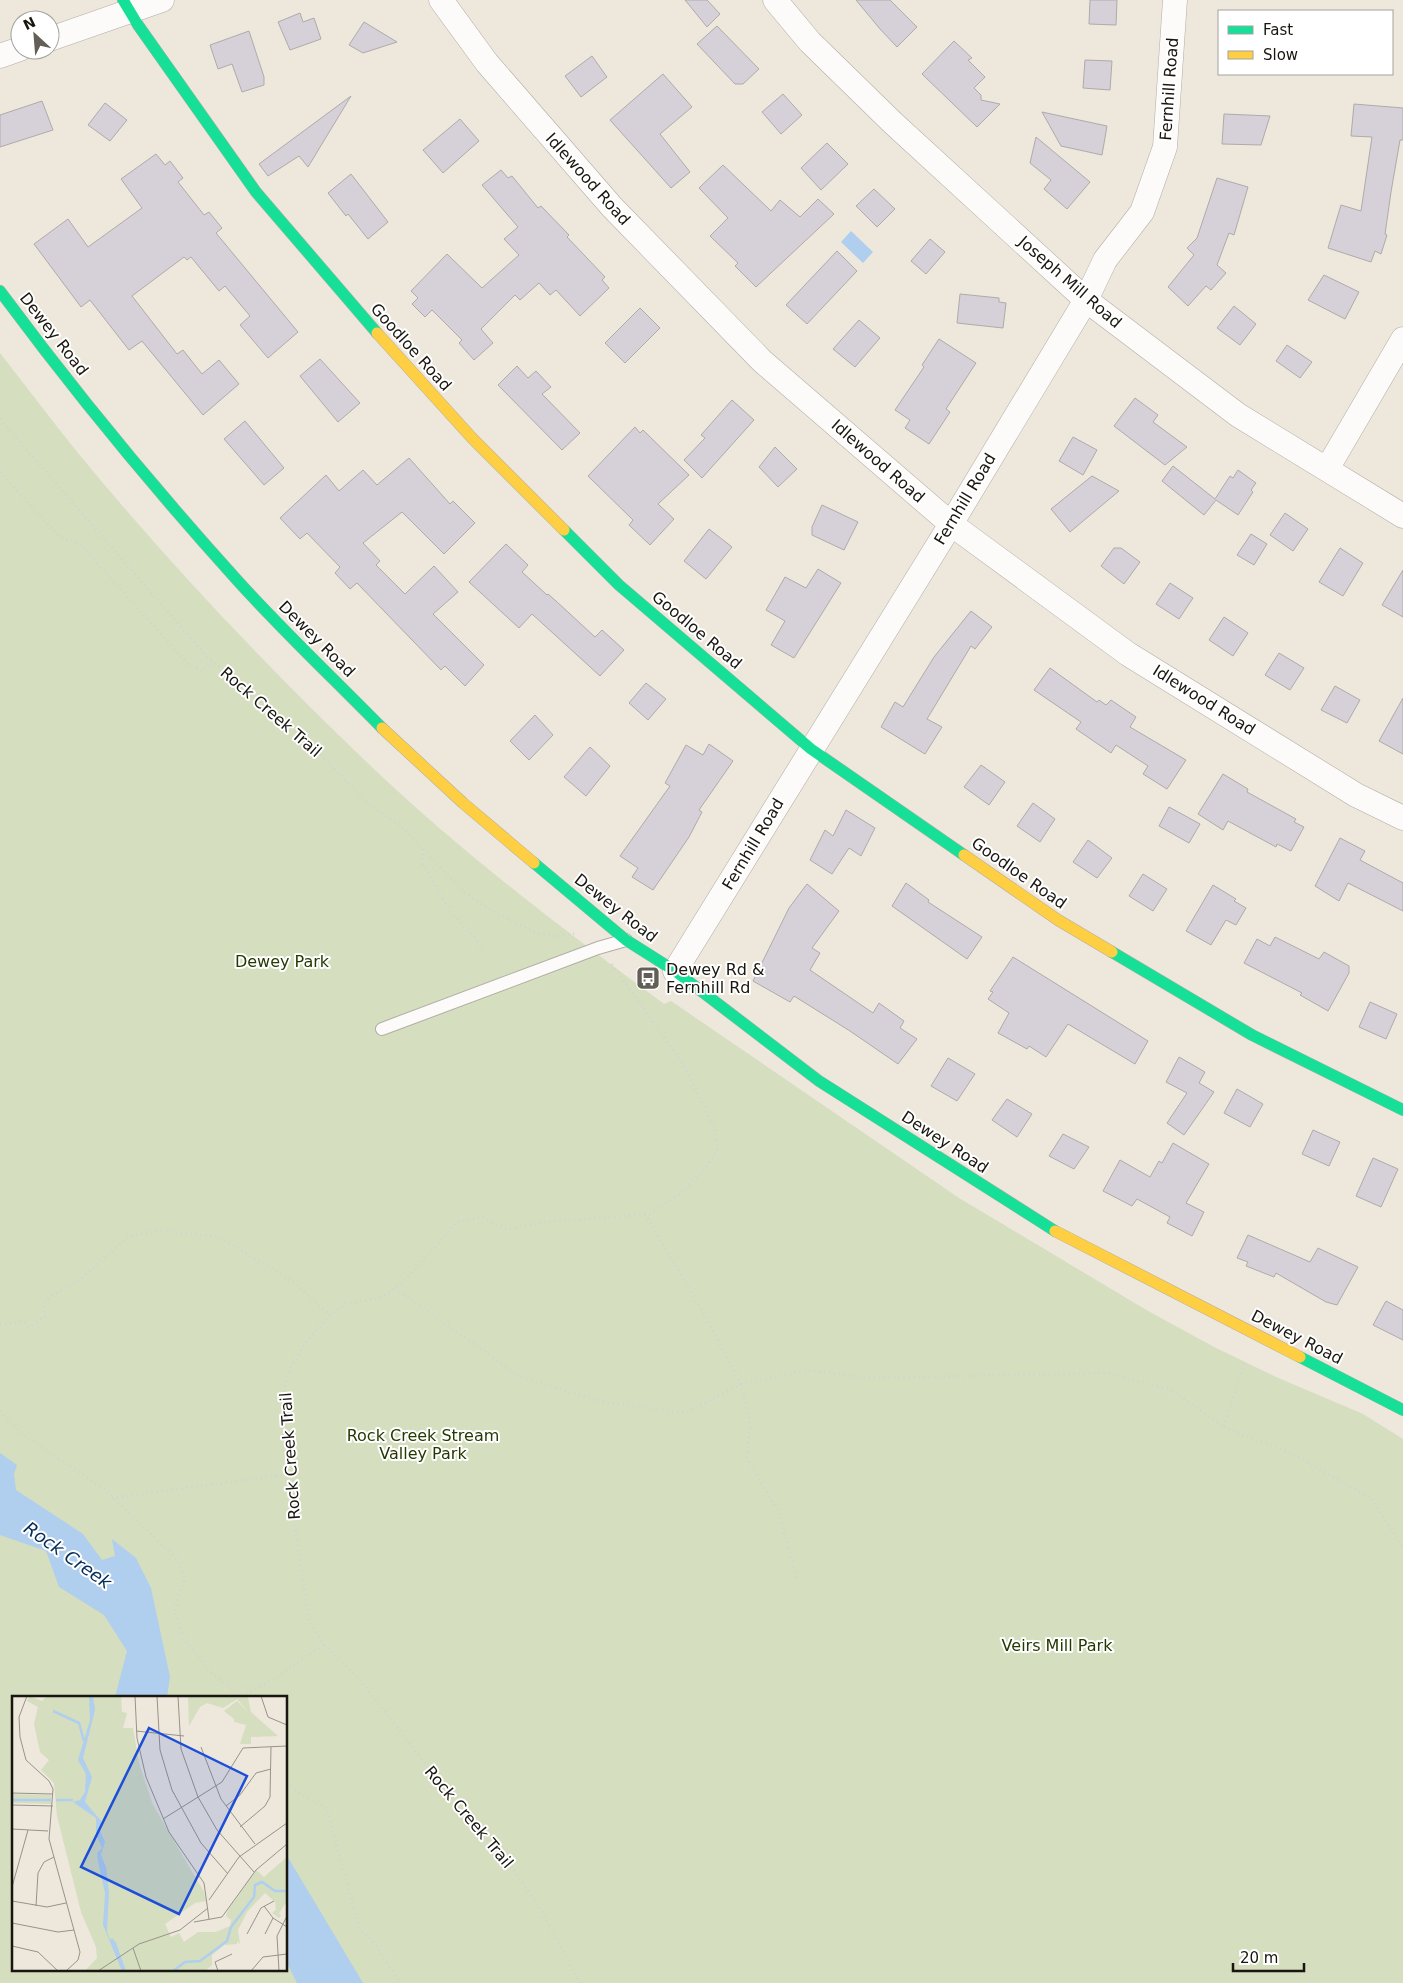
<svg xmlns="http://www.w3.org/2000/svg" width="1403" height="1983" font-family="'DejaVu Sans',sans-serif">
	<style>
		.green { fill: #d5debf; fill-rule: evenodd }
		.water { fill: #b0ceee }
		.building { fill: #d6d0d9; stroke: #aeaba9 }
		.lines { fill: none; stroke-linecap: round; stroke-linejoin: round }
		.lane-casing { stroke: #b2ada5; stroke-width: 14 }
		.street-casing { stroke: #b2ada5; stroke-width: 25 }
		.fast-casing { stroke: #b2ada5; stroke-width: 12 }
		.slow-casing { stroke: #b2ada5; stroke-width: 12 }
		.path { stroke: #d4d3d0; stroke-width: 3; stroke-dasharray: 1 4; stroke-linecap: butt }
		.lane { stroke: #fcfbfa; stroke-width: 12 }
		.street { stroke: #fcfbfa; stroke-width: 24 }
		.fast { stroke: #16e098; stroke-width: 11 }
		.slow { stroke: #ffcf43; stroke-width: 11 }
		.labels { text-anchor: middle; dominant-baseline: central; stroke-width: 4; stroke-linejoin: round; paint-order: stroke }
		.street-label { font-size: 16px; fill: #19160f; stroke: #fff }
		.park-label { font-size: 16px; fill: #263900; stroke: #fff }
		.poi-label { font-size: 16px; fill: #19160f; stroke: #fff; text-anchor: start }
		.water-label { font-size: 18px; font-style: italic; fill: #052e56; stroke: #fff }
		.inset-river { fill: none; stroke: #b0ceee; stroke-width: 2.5 }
		.inset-road { fill: none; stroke: #98938a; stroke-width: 1 }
		.view { fill: #1d4ed8; fill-opacity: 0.15; stroke: #1d4ed8; stroke-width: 2.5 }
		.inset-edge { fill: none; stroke: #19160f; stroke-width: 2.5 }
	</style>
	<rect width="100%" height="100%" fill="#ede7dc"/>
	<!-- green -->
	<path class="green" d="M0,353c26,33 51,67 78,100 92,112 193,218 298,318 90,85 189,160 288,233l7,-3 288,197 189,113 68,37 60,29 87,37 40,25v544h-1403zM14,1697h272v272h-272z"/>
	<!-- water -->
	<path class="water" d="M851,231l22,21 -10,11 -22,-21z
		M0,1453l17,12 -3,9 2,16 67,44 19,26 13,-4 -3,-17 24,19 15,30 19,89 -3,20h-52l12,-46 -23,-36 -45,-28 -13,-36 -46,-16z
		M286,1854l77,129h-66l-11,-22z"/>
	<!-- building -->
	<path class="building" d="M685,0h22l13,14 -13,13z
		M856,0h34l27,27 -20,20 -17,-18z
		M1090,0h27l-1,25 -27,-1z
		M300,13l3,9 11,-4 7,21 -31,11 -12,-28z
		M364,22l33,20 -34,11 -14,-8z
		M717,26l42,43 -16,15h-8l-38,-40z
		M249,31l15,46v8l-22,7 -10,-28 -14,5 -8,-24z
		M954,41l18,17 -4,2 17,17 -11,11 7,7v5l19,4 -23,23 -55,-53z
		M592,56l15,21 -26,20 -16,-21z
		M1085,60l27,1 -2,29 -27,-2z
		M663,74l29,33 -32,27 30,38 -19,16 -61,-68z
		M783,94l19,21 -21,19 -19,-22z
		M351,96l-43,71 -9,-11 -31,20 -9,-12z
		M42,101l11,29 -53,17v-32z
		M105,103l22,17 -17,21 -22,-16z
		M1354,104l49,4v32h-3l-9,52 -6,42 2,1 -6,19 -6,-3 -4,11 -43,-14 13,-43 20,6 11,-74 -21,-1z
		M1042,112l65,14 -5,29 -41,-9z
		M1224,114l46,2 -9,29 -39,-1z
		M460,119l19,22 -36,32 -20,-23z
		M1036,137l54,45 -23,27 -23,-20 7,-9 -21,-17z
		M827,143l21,21 -27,26 -20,-22z
		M156,154l9,11 5,-4 13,17 -5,4 26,33 5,-3 13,16 -6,5 82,99 -30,26 -28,-33 10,-9 -25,-30 -6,5 -28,-34 -4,3 -3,-3 -52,39 45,58 6,-4 19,24 17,-14 20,24 -36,31 -61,-74 -13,9 -39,-50 -9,7 -47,-63 34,-25 20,28 54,-39 -21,-29z
		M723,165l48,46 9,-11 20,17 18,-18 16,15 -78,73 -21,-21 3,-3 -28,-27 18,-18 -29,-30z
		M501,170l7,8 4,-2 26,32 3,-2 28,29 -2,2 38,40 -3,3 7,8 -29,28 -24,-26 -6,5 -11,-12 -19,17 -5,-5 -34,34 12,14 -19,17 -15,-17 3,-3 -30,-30 -7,7 -13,-13 6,-6 -7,-7 36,-37 35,34 37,-33 -15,-16 14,-12 -36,-42z
		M351,174l37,48 -20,17 -20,-25 -2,2 -18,-23z
		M1217,178l31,9 -14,48 -5,-2 -12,32 9,8 -15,17 -5,-4 -18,20 -20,-19 26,-32 -7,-7 10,-10z
		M874,189l21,20 -18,18 -21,-21z
		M930,239l15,13 -19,22 -15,-13z
		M837,251l20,20 -50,53 -21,-19z
		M1324,275l35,17 -14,27 -37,-19z
		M960,294l39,4v4l7,1 -3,25 -46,-5z
		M1234,306l22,18 -16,21 -23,-17z
		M640,308l20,20 -35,35 -20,-20z
		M859,320l21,18 -25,29 -22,-18z
		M939,339l37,24 -30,46 4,3 -21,32 -24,-16 5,-8 -15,-10 29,-43 -2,-2z
		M1287,345l25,17 -12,16 -24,-17z
		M320,359l40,44 -22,19 -38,-46z
		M517,366l11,12 8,-7 15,16 -9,7 38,39 -18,17 -64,-65z
		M1135,398l23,17 -5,7 34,25 -22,18 -51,-39z
		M732,400l22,20 -52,58 -18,-18 21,-22 -4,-3z
		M245,421l39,47 -20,17 -40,-46z
		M635,427l5,6 3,-3 46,45 -31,29 16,15 -24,26 -21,-20 4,-5 -45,-44z
		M1073,437l24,13 -14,25 -24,-14z
		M775,447l22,22 -19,18 -19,-20z
		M409,458l41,46 3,-3 22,22 -31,31 -42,-42 -39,31 17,18 -4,4 29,29 29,-28 24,26 -25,22 51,51 -19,21 -20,-20 -4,4 -84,-87 -7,6 -15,-16 5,-6 -33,-34 -7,6 -20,-21 46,-43 13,16 24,-21 14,15z
		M1173,466l42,33 15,-23 3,2 5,-8 18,13 -5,7 2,2 -15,23 -22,-15 -12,15 -42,-34z
		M1092,476l27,15 -49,41 -19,-23z
		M822,505l36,17 -14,28 -32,-15v-8z
		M1285,513l23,16 -15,22 -23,-16z
		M709,529l23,18 -26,32 -22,-18z
		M1251,534l16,10 -13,21 -17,-10z
		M506,544l22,21 -6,7 25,23 1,-1 8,7 39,36 7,-7 22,20 -24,26 -68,-62 -13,14 -50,-46z
		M1114,548h7l19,14 -16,22 -23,-18z
		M1340,548l23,15 -20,33 -24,-14z
		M818,569l23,14 -47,75 -23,-13 14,-24 -19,-11 19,-33 21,11z
		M1403,570v47l-21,-12z
		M1170,583l23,15 -14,21 -23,-15z
		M971,611l21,16 -17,22 -4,-3 -44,73 15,8 -17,27 -44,-27 14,-25 8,5 31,-50z
		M1224,617l24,16 -15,23 -24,-16z
		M1279,653l25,15 -14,22 -25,-15z
		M1050,668l47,34 2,-2 7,5 5,-5 25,17 -6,10 56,33 -19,29 -24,-15 5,-8 -32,-21 -5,8 -35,-24 5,-7 -47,-32z
		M646,683l20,16 -18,21 -19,-17z
		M1335,686l25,14 -13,23 -26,-13z
		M1403,698v56l-24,-13z
		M535,715l18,20 -24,25 -19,-19z
		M709,744l24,17 -34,49 3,2 -13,25 -36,53 -21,-13 6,-9 -18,-12 50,-70 -5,-3 21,-38 17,10z
		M590,747l20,19 -24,30 -22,-19z
		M981,765l24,17 -16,23 -25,-18z
		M1223,774l25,15 -1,3 49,27 -2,3 10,5 -13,24 -14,-7 -1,3 -48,-26 -5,9 -25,-16z
		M1033,803l22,16 -15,23 -23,-16z
		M1169,807l31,17 -11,19 -30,-17z
		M846,810l29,18 -14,28 -12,-8 -17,26 -22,-14 15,-30 8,6z
		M1340,838l25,13 -5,9 43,23v28l-55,-28 -9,18 -24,-15z
		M1088,840l24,18 -15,20 -24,-16z
		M1143,874l24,15 -14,22 -24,-15z
		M906,883l23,17 -1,2 54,35 -15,22 -75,-53z
		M807,884l32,27 -27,37 8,5 -10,17 63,43 6,-10 25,18 -4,7 17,11 -19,25 -48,-33 -56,-35 -4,6 -37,-21 36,-73z
		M1213,885l23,14 -2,2 12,7 -10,17 -10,-5 -15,25 -25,-14z
		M1275,937l44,22 5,-7 25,14v7l-21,38 -28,-16 2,-2 -58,-30 13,-24 13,7z
		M1013,957l135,84 -13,23 -67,-40 -22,33 -17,-11 -2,3 -29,-16 11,-20 -21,-14 5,-7 -3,-1z
		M1370,1002l27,12 -11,25 -27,-12z
		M1179,1057l26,15 -6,11 15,9 -30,43 -17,-12 20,-30 -21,-11z
		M948,1058l27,16 -18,27 -26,-15z
		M1237,1089l26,15 -13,23 -26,-14z
		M1007,1099l25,15 -15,23 -25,-17z
		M1313,1130l27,12 -11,24 -27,-12z
		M1063,1134l26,13 -15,22 -25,-13z
		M1173,1143l36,21 -23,39 18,9 -12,24 -25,-13 3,-6 -33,-18 -5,7 -29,-15 17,-31 30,17 9,-16 3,2z
		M1373,1158l25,11 -17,38 -25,-11z
		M1248,1235l62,27 8,-14 40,19 -21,38 -11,-3 -50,-29 -2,4 -28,-11 2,-4 -11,-4z
		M1386,1301l17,9v30l-30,-15z"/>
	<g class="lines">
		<!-- lane casing -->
		<g class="lane-casing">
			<path id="lane" d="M382,1029l216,-81 28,-8"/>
		</g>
		<!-- street casing -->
		<g class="street-casing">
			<path id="street" d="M441,0l46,63 125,144 150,154 189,163 177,130 228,141 47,23
				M775,0l35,42 83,81 193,177 152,115 165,101
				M50,39l112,-39
				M0,56l20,-7
				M1327,469l76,-130
				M675,971l276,-447 135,-224 19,-40 37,-48 23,-65 10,-147"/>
		</g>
		<!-- fast casing -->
		<g class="fast-casing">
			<path id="fast" d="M123,0l15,25 118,167 121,141
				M0,291c74,100 153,196 237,289 46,51 97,99 145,148
				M564,530l55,55 192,164 153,106
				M534,863l92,77 49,31 144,110 236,150
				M1112,952l140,83 151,75
				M1300,1357l103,53"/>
		</g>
		<!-- slow casing -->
		<g class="slow-casing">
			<path id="slow" d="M377,333l95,105 92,92
				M382,728l81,75 71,60
				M964,855l94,65 54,32
				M1055,1231l245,126"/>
		</g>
		<!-- path -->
		<path class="path" d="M0,419l207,238 66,54 55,51 41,42 31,21 64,67 28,19 44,22 23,3 18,-3
			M0,472l59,64 21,8 108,120 14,7 10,-10
			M423,849l-1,14 30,51 21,21 9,15
			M645,1214l60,102 36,68 66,-14 63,8 238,-5 63,17 53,37 20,-64
			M395,1288l125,89 83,25 82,11 56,-29 9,40 -3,34 32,55 18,65
			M0,1324l24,-2 5,5 16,-10 -1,-14 10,-9 26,-14 48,-43 30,-7 61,7 73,44 38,34
			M0,1411l20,21 84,57 73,70 8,19 -11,32 9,26 27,36 32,25
			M1224,1427l68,27 80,45 31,48
			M112,1498l176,-24
			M242,1696l32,-17 50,-35
			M286,1785l41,24 32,119 15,15 26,40
			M580,1983l-36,-68 -31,-46 -51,-58 -101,-130 -37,-37 -15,-24 -20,-130 -5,-88 1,-19 5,-15 16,-25 24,-28 15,-11 33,-6 11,-5 20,-17 48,-54 24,-5 25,12 40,-7 104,-8 31,-21 26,-26 11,-20 -5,-22 -30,-61 -72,-101"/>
		<!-- lane -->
		<use href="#lane" class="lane"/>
		<!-- street -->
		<use href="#street" class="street"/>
		<!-- fast -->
		<use href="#fast" class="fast"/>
		<!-- slow -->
		<use href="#slow" class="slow"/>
	</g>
	<!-- icons -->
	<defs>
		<g id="bus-square" transform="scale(1.25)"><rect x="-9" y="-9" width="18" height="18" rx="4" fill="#635f57" stroke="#fff"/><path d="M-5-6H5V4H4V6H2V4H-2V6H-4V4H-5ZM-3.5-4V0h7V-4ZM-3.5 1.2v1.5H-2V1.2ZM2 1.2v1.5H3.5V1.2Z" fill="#fff"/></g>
	</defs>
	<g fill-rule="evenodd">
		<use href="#bus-square" x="648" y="978"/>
	</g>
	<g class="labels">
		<!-- street labels -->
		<g class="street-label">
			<text transform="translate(1169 89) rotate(-86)">Fernhill Road</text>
			<text transform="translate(588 179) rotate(48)">Idlewood Road</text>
			<text transform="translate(1070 282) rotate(41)">Joseph Mill Road</text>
			<text transform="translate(54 334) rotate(52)">Dewey Road</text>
			<text transform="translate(411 347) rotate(48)">Goodloe Road</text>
			<text transform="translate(878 461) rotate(41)">Idlewood Road</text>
			<text transform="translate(965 499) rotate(-59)">Fernhill Road</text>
			<text transform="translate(697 630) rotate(40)">Goodloe Road</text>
			<text transform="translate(317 639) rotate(45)">Dewey Road</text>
			<text transform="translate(1204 700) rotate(32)">Idlewood Road</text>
			<text transform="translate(271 712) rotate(41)">Rock Creek Trail</text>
			<text transform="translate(753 844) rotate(-59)">Fernhill Road</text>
			<text transform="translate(1019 873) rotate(35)">Goodloe Road</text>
			<text transform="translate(616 908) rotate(38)">Dewey Road</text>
			<text transform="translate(945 1142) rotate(33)">Dewey Road</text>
			<text transform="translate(1297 1337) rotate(27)">Dewey Road</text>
			<text transform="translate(290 1456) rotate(-94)">Rock Creek Trail</text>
			<text transform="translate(469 1817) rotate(50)">Rock Creek Trail</text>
		</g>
		<!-- park labels -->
		<g class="park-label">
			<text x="282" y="961">Dewey Park</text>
			<text x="423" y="1435">Rock Creek Stream<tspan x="423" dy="18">Valley Park</tspan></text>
			<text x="1057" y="1645">Veirs Mill Park</text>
		</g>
		<!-- poi labels -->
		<g class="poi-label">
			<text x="666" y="969">Dewey Rd &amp;<tspan x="666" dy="18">Fernhill Rd</tspan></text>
		</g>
		<!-- water labels -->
		<g class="water-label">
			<text transform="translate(68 1555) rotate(35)">Rock Creek</text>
		</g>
	</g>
	<!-- overview -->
	<g transform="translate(12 1696)">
		<rect width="275" height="275" fill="#ede7dc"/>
		<path d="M18,0l12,5 5,-5h74l1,16 5,1 -4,15h10l6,35 14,42 51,87 2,9 -11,2 -30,21 6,13 8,-4 5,9 14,-10h18l14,-6 1,-6 -5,-4 2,-6 28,-40 8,7 23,-20v44l-8,12 2,3 -2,2 -7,-5 4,-3 -1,-8 -10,-9 -18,19 -9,18 2,14 -3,-3v3l-13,1 -12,10v10l-7,6h-120l12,-13 -1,-11 -15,-35 -24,-96 -3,-33 -13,-13 8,-10 -9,-8 -6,-28 4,-17 -11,-6zM176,0l60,1 3,15 27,24 -27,1v7h-11l6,-19 -12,-3v-3l-10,-8 13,-10 11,11 -11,-13 -14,9 -16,-5 -7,4 -11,19zM0,98l39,1v9l-39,-1z" fill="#d5debf"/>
		<path d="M77,0h4l2,14 -12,48 9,19 -7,25 17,20 -3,6 6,14 -4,13 5,12 3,26 -2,39 3,8 2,-2 4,5 10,28h-4l-19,-46 2,-32 -7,-32 -1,-8 5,-5 -6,-13v-17l-23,-16 7,-2 5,-8 1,-18 -8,-14 12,-40z" fill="#b0ceee"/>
		<path class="inset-river" d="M41,15l26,12 5,18M0,104h39M44,104h17M161,275l12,-9 15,-1 27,-20 4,-14 23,-30 1,-12 7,-3 13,9h12"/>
		<path class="inset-road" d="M15,0l-8,21 1,20 6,23 23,21 4,8 -4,50 31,113 -2,8 -12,11M123,0l2,42 9,39 23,55 35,51 5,36M145,0l3,54 12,40 29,53 27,31M166,0l3,53 17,48 19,33 37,42M249,0l7,21 19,8M124,35l48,5M189,51l20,52 34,45M0,97l41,1M0,109l41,1M214,110l14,-11 16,-22 15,-4M151,123l59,-37 21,-34 44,-2M228,131l25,-21 5,-9 1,-50M0,133l36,2M0,191l16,-57M197,204l30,-43 48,-34M0,205l35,6 19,-4M24,210l2,-33 6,-11 10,-5M252,210l9,12 14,9M182,226l28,-5 34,-47 31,-26M0,227l46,9 16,-2M235,238l14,-26 13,-7M253,238l8,-16M0,250l26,6 20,19M121,252l8,23M86,275l41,-27 41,-14 28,-22M206,275l-3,-9 17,-8M239,275l12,-14 24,-3M267,275l-2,-35 10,-20"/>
		<path class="view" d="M137,32l98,48 -68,138 -98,-47z"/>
		<rect width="275" height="275" class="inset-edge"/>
	</g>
	<!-- legend -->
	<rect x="1218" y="10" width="175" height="65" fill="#ffffff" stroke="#a3a29f"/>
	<rect x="1228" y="26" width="25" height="8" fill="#16e098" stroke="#a3a29f"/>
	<text x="1263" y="35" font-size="15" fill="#19160f">Fast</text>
	<rect x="1228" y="51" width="25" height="8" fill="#ffcf43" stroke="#a3a29f"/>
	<text x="1263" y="60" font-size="15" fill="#19160f">Slow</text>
	<!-- north arrow -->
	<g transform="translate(35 35) rotate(334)"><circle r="24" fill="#ffffff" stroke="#a3a29f"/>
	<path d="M0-4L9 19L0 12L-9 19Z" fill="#635f57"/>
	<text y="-8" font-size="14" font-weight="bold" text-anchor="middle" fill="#19160f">N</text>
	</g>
	<!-- scale -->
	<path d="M1233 1963v8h71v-8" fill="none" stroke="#19160f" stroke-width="2.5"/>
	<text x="1240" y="1963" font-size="15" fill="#19160f" stroke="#ffffff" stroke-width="4" paint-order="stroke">20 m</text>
</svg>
